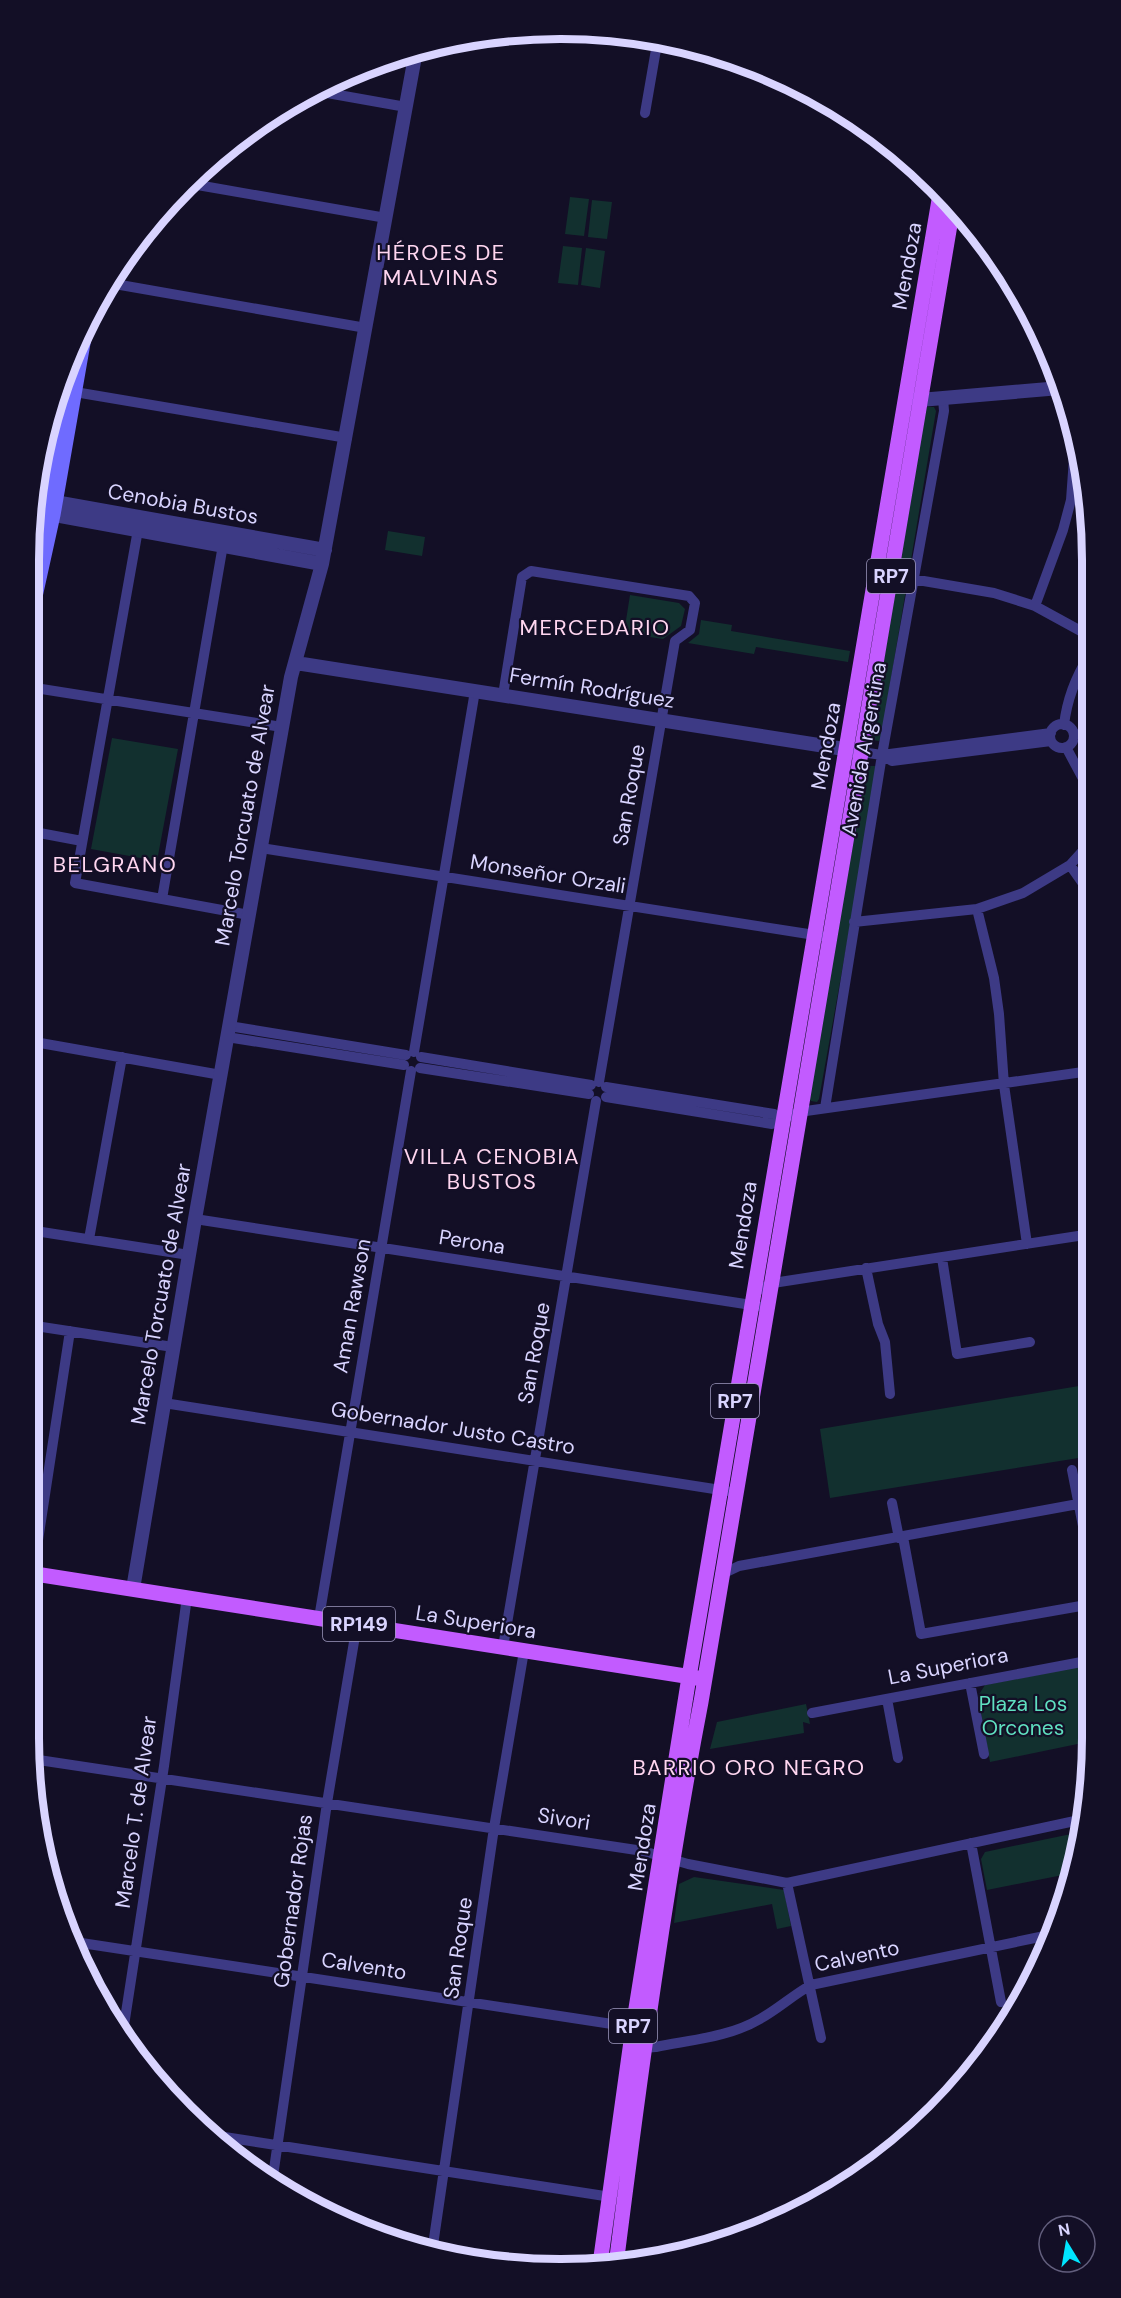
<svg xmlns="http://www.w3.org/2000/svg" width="1121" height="2298" font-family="'DM Sans',sans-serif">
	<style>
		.green { fill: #12302f }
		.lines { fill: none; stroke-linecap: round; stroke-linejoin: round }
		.minor { stroke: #3d3a85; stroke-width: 10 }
		.tertiary { stroke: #3d3a85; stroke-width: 14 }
		.secondary { stroke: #6f6bff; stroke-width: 15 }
		.primary { stroke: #c25bff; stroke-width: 15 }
		.labels { text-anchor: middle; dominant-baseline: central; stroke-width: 4.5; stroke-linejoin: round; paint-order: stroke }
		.shield { fill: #130f26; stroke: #9e99be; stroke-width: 1.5 }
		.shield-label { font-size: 20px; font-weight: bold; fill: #d9d4ff }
		.street-label { font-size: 21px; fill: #d9d4ff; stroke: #130f26 }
		.park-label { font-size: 21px; fill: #5fe0c0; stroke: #130f26 }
		.neighbourhood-label { font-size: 22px; letter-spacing: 1.5px; fill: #ffd6f0; stroke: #130f26 }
		.rim { fill: none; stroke: #d9d4ff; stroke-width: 8 }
	</style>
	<rect width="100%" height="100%" fill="#130f26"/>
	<!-- green -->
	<path class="green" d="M570,197l19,2 -5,37 -19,-2z
		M592,200l20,2 -5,37 -19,-2z
		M563,246l19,2 -4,37 -20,-2z
		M586,248l19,3 -5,37 -19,-3z
		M926,407h8l2,4 -55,327 -2,3 -6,-1 -2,-3z
		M388,531l37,6 -3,19 -37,-6z
		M630,595l49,8 6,6 -4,17 -18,13 -39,-6z
		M701,620l31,5 -1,6 119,20 -2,11 -92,-15 -2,7 -66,-11 11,-9z
		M112,738l66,11 -21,112 -66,-12z
		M868,766h7l3,4 -59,329 -2,3 -6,-1 -2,-3 56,-329z
		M1091,1384v72l-261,42 -10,-69z
		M1088,1665l4,3v73l-102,21 -12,-66 7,-11z
		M806,1704l4,20 -7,-2 1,11 -94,16 7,-27z
		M1071,1834l6,26 -4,13 -86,17 -6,-31 4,-7z
		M694,1877l90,13 7,36 -14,3 -5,-25 -98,19 5,-39z"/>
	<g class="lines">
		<!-- minor -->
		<path class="minor" d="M316,91l90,16
			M645,113l13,-75
			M186,183l200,35
			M109,283l257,45
			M69,391l278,47
			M139,524l-64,359 174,32
			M912,579l82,14 41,13 53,29
			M1035,606l28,-76 8,-30 4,-56
			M29,687l253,40
			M503,695l19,-118 9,-6 158,25 6,7 -5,27 -15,11 -76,441
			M1050 736a12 12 0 1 1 24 0a12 12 0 1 1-24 0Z
			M1064,725c3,-26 11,-47 25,-69
			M1074,735l15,-2
			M1066,747l23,43
			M861,752l21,3 10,6 159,-20
			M882,755l169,-22
			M29,831l53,10
			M261,848l560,88
			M1070,865l19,27
			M162,899l62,-360
			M977,909l17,69 5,36 5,71 23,159
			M854,922l123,-13 46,-16 47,-28 19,-21
			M229,1026l177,29
			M227,1037l177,28
			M29,1041l192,34
			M414,1052l61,-361
			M421,1057l170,28
			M420,1068l169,26
			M606,1087l168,27 8,6
			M606,1097l166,27 27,-12 291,-41
			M825,1108l57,-353 62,-344 -1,-13
			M195,1219l563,87
			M29,1230l160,25
			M89,1239l33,-182
			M942,1258l15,96 73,-12
			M866,1268l12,56 7,18 5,52
			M753,1293l20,-10 318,-49
			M29,1325l144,22
			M164,1403l563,88
			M1072,1470l20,102
			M892,1503l7,35
			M903,1537l18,97 171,-30
			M33,1573l37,-242
			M720,1575l19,-9 339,-62
			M319,1618l92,-547
			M503,1647l93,-546
			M970,1683l14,71
			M887,1699l11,59
			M812,1713l280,-53
			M32,1759l611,92 45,13 99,19 297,-64
			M971,1843l30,159
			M787,1883l34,155
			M75,1942l563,86
			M123,2032l41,-266 23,-169
			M643,2048l13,-1c34,-7 74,-10 104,-28 18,-10 33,-24 51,-34l243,-51
			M218,2136l393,61
			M272,2183l55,-380 30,-179
			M432,2252l62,-424 30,-177"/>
		<!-- tertiary -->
		<path class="tertiary" d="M911,398l9,2 140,-12
			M34,508l21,-6 270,48
			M44,513l278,51
			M296,663l561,88
			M133,1589l62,-370 96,-542 31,-113 94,-513"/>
		<!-- secondary -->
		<path class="secondary" d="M29,567l12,-54 24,-144
			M29,624l24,-109 33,-189"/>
		<!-- primary -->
		<path class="primary" d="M29,1573l669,105
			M600,2264l33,-237 56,-350 251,-1483
			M616,2265c24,-190 49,-376 85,-563l252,-1495"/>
	</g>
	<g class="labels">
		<!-- shield labels -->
		<g class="shield">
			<rect x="867" y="559" width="48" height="34" rx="4.5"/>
			<rect x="711" y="1384" width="48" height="34" rx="4.5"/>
			<rect x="323" y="1607" width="72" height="34" rx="4.5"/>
			<rect x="609" y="2009" width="48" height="34" rx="4.5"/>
		</g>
		<g class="shield-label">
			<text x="891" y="576">RP7</text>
			<text x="735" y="1401">RP7</text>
			<text x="359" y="1624">RP149</text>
			<text x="633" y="2026">RP7</text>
		</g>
		<!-- street labels -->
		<g class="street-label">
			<text transform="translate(907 266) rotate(-80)">Mendoza</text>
			<text transform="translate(183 504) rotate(10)">Cenobia Bustos</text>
			<text transform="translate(592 688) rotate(9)">Fermín Rodríguez</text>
			<text transform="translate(826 746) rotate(-80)">Mendoza</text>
			<text transform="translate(864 749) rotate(-80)">Avenida Argentina</text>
			<text transform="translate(629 795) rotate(-80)">San Roque</text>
			<text transform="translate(245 815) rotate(-80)">Marcelo Torcuato de Alvear</text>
			<text transform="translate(548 874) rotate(9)">Monseñor Orzali</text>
			<text transform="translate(743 1225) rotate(-81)">Mendoza</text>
			<text transform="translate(472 1242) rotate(9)">Perona</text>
			<text transform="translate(161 1294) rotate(-80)">Marcelo Torcuato de Alvear</text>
			<text transform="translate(352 1306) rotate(-80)">Aman Rawson</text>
			<text transform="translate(534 1353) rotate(-80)">San Roque</text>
			<text transform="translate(453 1428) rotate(9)">Gobernador Justo Castro</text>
			<text transform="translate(476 1622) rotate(9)">La Superiora</text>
			<text transform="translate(948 1666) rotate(-11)">La Superiora</text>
			<text transform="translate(136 1812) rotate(-82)">Marcelo T. de Alvear</text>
			<text transform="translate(564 1819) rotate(9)">Sivori</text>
			<text transform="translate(642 1847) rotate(-81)">Mendoza</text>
			<text transform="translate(293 1901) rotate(-82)">Gobernador Rojas</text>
			<text transform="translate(458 1948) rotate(-82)">San Roque</text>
			<text transform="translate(857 1956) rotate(-12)">Calvento</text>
			<text transform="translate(364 1966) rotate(9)">Calvento</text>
		</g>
		<!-- park labels -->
		<g class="park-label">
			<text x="1023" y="1704">Plaza Los<tspan x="1023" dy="24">Orcones</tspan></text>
		</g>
		<!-- neighbourhood labels -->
		<g class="neighbourhood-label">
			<text x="441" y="252">HÉROES DE<tspan x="441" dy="25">MALVINAS</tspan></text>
			<text x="595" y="627">MERCEDARIO</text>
			<text x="115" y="864">BELGRANO</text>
			<text x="492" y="1156">VILLA CENOBIA<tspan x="492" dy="25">BUSTOS</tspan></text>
			<text x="749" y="1767">BARRIO ORO NEGRO</text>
		</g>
	</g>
	<!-- crop -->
	<path d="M0 0H1121V2298H0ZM560 39H561A521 521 0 0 1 1082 560V1738A521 521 0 0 1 561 2259H560A521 521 0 0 1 39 1738V560A521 521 0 0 1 560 39Z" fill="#130f26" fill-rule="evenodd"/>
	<path class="rim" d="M560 39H561A521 521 0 0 1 1082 560V1738A521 521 0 0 1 561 2259H560A521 521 0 0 1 39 1738V560A521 521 0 0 1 560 39Z"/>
	<!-- north arrow -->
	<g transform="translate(1067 2244) rotate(349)"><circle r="28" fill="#130f26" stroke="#625e7d" stroke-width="1.5"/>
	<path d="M0-4.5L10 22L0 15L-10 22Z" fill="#00e5ff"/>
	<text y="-9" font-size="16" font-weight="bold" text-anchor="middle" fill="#d9d4ff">N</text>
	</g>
</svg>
